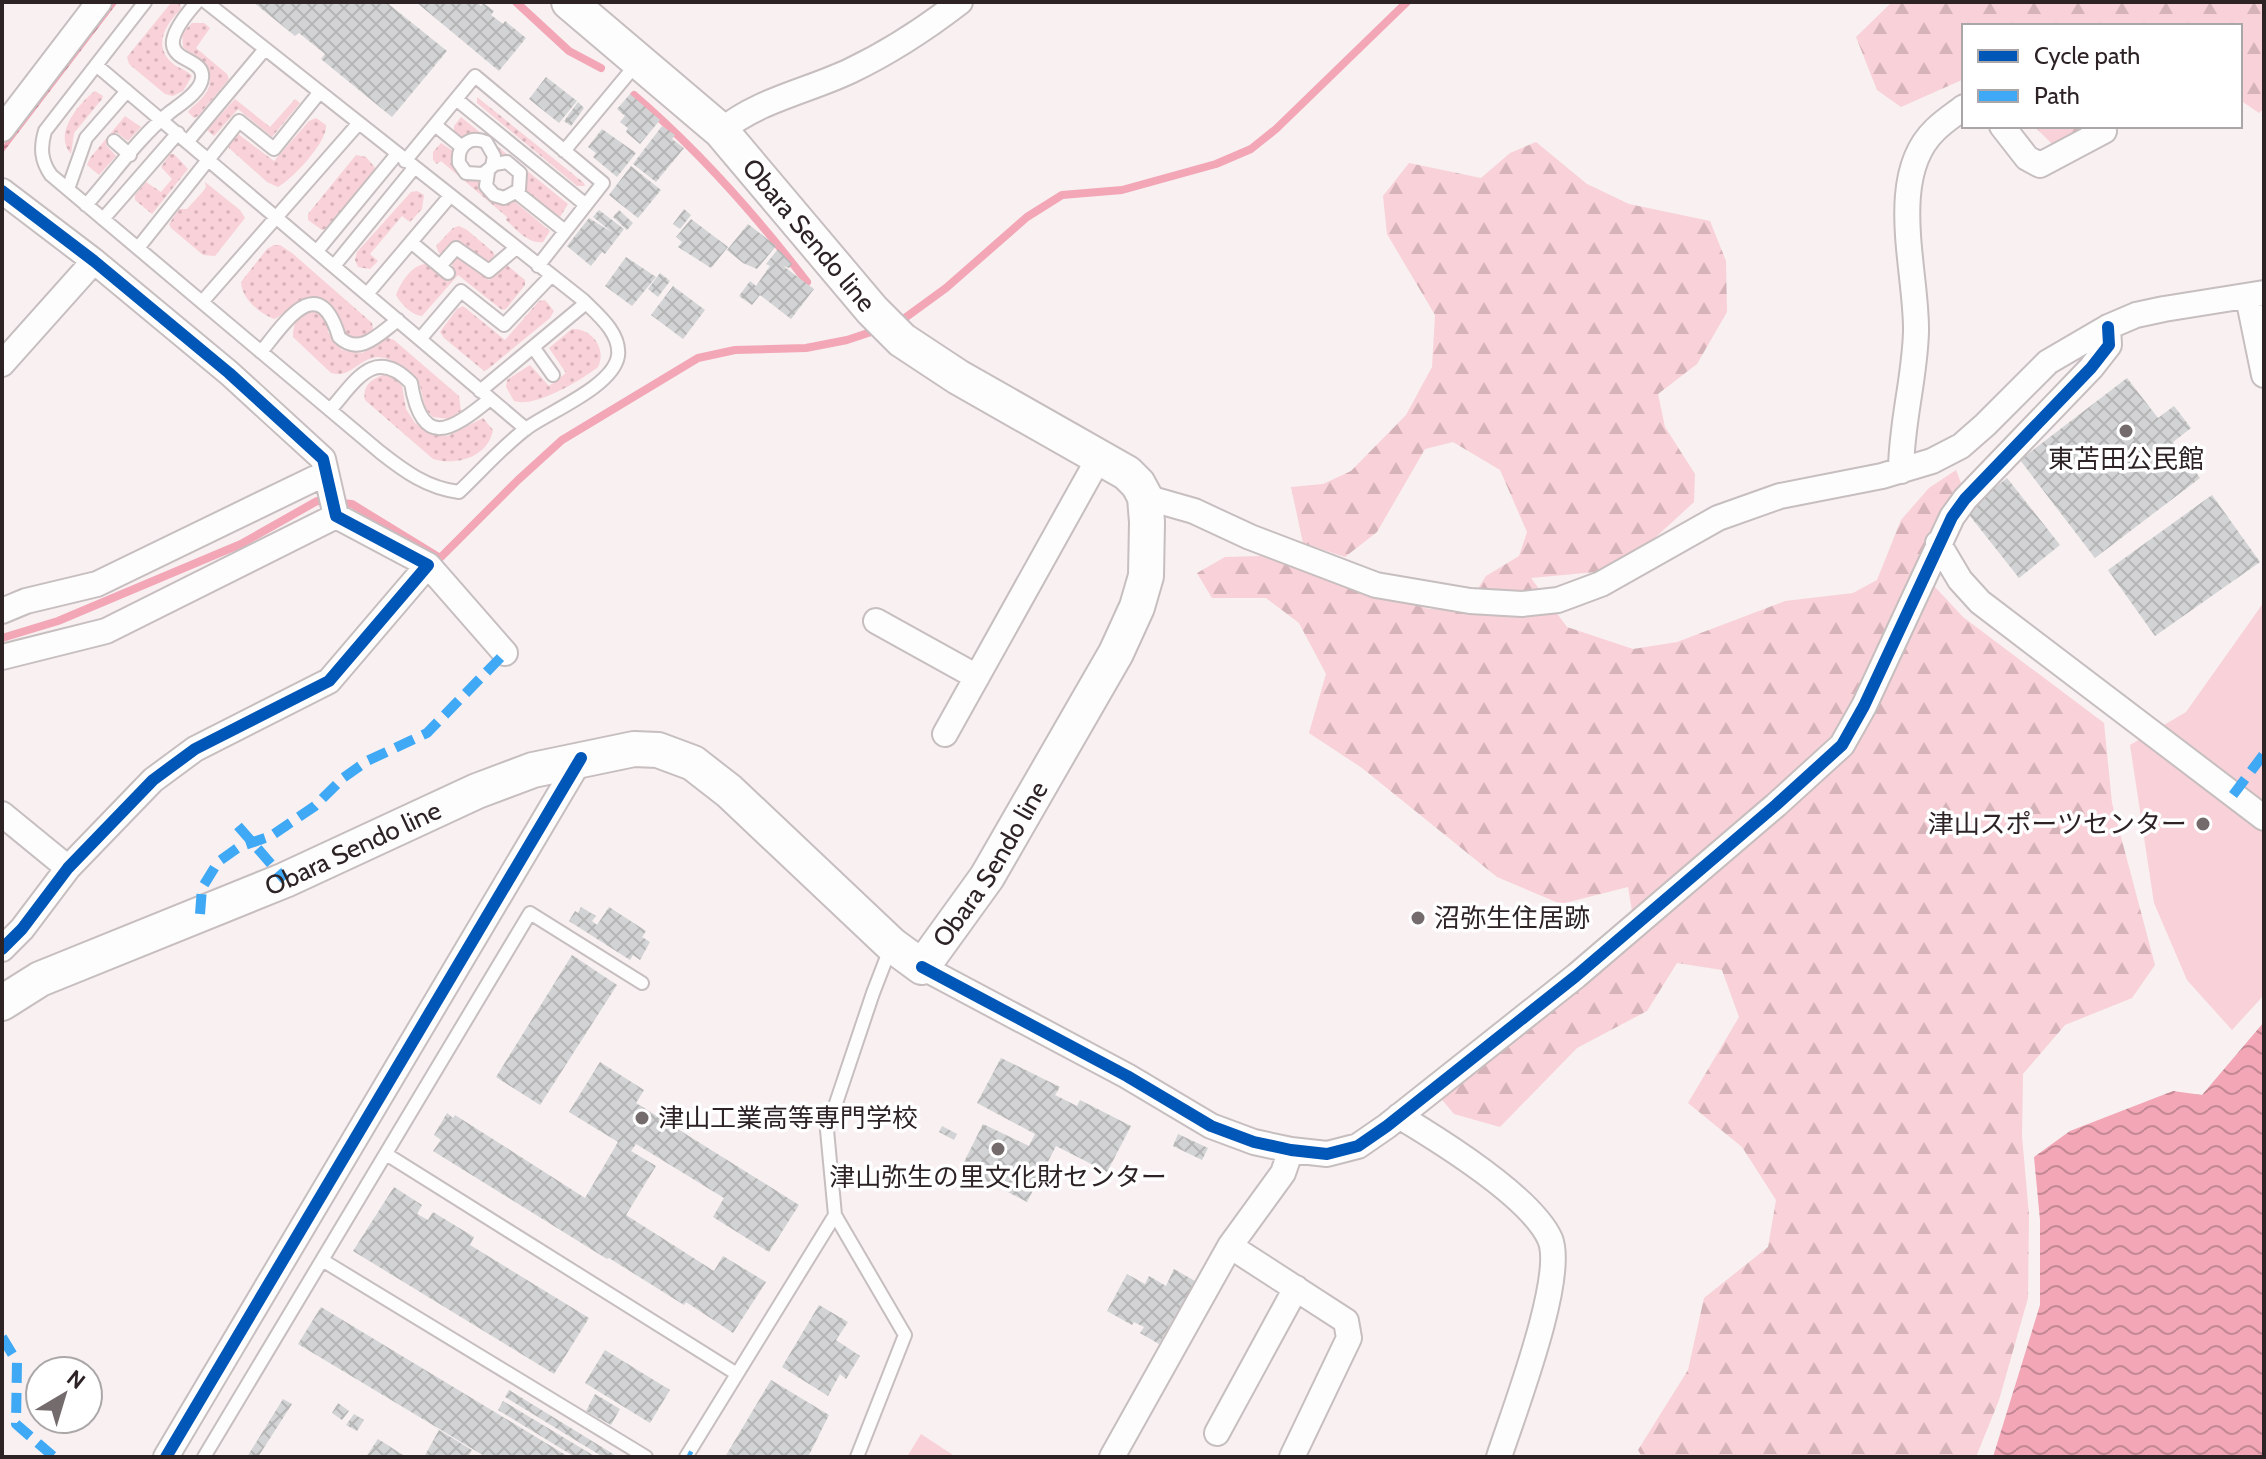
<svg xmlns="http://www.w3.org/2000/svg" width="2266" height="1459" font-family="Cabin,'Noto Sans JP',sans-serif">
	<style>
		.grass { fill: url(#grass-dots) }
		.forest { fill: url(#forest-firs) }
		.pitch { fill: #f9d1d8 }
		.water { fill: url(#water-waves) }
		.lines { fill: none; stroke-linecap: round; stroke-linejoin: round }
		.stream { stroke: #f2a6b6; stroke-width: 8 }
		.building { fill: url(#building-cross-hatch) }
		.service-casing { stroke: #c6bebf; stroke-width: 16 }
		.minor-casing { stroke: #c6bebf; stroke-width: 28 }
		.secondary-casing { stroke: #c6bebf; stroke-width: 38 }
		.service { stroke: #fefdfd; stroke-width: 12 }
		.minor { stroke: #fefdfd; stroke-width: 24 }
		.secondary { stroke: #fefdfd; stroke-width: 34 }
		.quiet { stroke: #3fa9f5; stroke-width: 10; stroke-dasharray: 20 10; stroke-linecap: butt }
		.cycleway-casing { stroke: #fff; stroke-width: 17 }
		.cycleway { stroke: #0057b8; stroke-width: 12 }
		.poi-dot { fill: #746b6c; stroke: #fff; stroke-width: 3 }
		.labels { text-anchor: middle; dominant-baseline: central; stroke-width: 7; stroke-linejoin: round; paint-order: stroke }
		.street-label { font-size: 26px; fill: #2d2325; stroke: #fff }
		.poi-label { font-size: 26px; fill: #2d2325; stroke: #fff }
	</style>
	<defs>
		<pattern id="grass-dots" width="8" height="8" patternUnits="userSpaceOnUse" patternTransform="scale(2)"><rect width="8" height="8" fill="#f9d1d8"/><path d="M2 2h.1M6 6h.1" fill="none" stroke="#d6b3b9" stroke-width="1.8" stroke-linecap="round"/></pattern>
		<pattern id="forest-firs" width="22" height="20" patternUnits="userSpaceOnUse" patternTransform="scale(2)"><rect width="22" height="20" fill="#f9d1d8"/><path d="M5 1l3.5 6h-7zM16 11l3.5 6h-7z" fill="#d6b3b9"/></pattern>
		<pattern id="water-waves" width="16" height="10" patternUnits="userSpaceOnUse" patternTransform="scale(2)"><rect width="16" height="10" fill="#f2a6b6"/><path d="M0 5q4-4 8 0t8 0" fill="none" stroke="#c48794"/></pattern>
		<pattern id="building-cross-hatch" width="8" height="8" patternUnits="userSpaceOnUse" patternTransform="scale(2)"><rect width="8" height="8" fill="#d2d3d4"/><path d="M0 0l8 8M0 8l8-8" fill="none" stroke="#b5b5b6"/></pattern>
	</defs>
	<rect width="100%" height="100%" fill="#f8f0f1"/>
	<!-- grass -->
	<path class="grass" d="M175,2l5,2 1,5c-14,14 -28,34 -11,52 6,7 16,8 22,15l-9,15 -10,5 -8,-2 -36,-30 -2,-7 43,-53z
		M192,23h12l6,5 -14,20 31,26 2,5 -31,37 -4,2 -6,-6c4,-6 9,-8 14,-14 20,-22 -3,-37 -19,-51l-1,-14z
		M95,91l8,5 -1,3 -28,34 -3,21c-18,-20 7,-50 24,-63z
		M477,97l107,86 1,3h-8l-100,-83z
		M235,99l35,28 25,-28 5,4 -28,34 -34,-28 -24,27 -7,-6z
		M125,116l16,11 -13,14 -12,-9 -10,13 10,11 -17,19 -12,-10 3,-7z
		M461,117l107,87 -8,13 -37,-28 3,-11 -28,-19v-9l-34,-11 -10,-8v-5z
		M316,118l10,7c2,16 -33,54 -48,62l-11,-5 -38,-34 -1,-4 10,-10 36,27 35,-40z
		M441,143l15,10 6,21 10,6h9l7,17 8,6 18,-2 36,30 -7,11c-14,3 -27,-13 -37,-22l1,-3 -66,-56 -4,3 -4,-4v-8z
		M170,154h4l14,15 -36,45 -17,-14v-5l11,-13 15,10 11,-13 -11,-12z
		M356,155l10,2 11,13 -50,58 -5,2 -14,-10v-6z
		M205,182l35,28 5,8 -30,38 -12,-1 -32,-27 -2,-4 10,-15h8l19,-21z
		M417,191l7,4 -2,14 -12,13 -8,-6 -32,38 8,7 -8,8 -12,-2 -3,-7 2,-8 54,-60z
		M459,226l8,4 25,21 3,4 -8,8 -4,-1 -27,-22 -13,14 -4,-1 -3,-7 17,-18z
		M274,245h6l12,8 80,70 1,6 -8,8 -11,1 -9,-3c-8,-24 -20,-51 -50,-31 -8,5 -13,12 -21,15 -15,-6 -32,-20 -33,-37l26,-33z
		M456,256h6l27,24 16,-15 3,1 17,14v5l-19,24 -4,1 -44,-35 -36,41c-11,-1 -21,-12 -26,-21 5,-13 15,-29 29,-31l23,16 7,-9 -4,-9z
		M539,301l6,-1 9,11 -4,7 -62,51 -4,2 -40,-33 -4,-6 17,-23 6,-3 42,34z
		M313,310l9,3 8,9 -2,10 14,18 20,3 26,-15 6,2 65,56 2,15 -12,8 -16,-2c-12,-10 -9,-21 -14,-34 -5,-13 -29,-26 -42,-26 -19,2 -27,22 -46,16l-38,-36c0,-14 5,-25 20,-27z
		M572,329c20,-1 35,20 26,38 -18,14 -63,41 -84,34l-8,-14 1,-7 23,-15 19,21 17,-13 -17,-25z
		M385,374l11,4 6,8 4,23 9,14 19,12 14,1 35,-18 10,12c-5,27 -36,36 -60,29l-68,-59c-3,-15 7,-21 20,-26z"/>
	<!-- forest -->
	<path class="forest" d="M1892,2h372v106l-5,5 -19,-13v-74h-276v53l-63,28 -24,-17 -21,-53z
		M2034,126h49l-27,22z
		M1536,142l51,42 42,20 81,17 16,40 1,51 -30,52 -39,30 7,33 30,47 -1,28 -49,45 -49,25 -65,6 36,49 66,22 44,-7 108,-41 68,-8 24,-13 24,-60 28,-32 27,-18 5,13 -34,70 7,33 29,31 141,106 8,80 43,162 -23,33 -67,27 -42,49 -1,62 7,79 -1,83 -29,102 -23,57h-334l-4,-7 50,-80 16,-72 64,-51 8,-47 -34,-53 -54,-44 51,-86 -17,-47 -45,-7 -30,48 -70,37 -77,79 -46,-13 -27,-32 105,-53 60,-85 40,-33 -4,-24 -67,17 -64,-27 -135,-109 -53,-35 17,-59 -27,-51 -33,-25h-54l-15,-25 28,-16 36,-1 168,53 35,1 22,-34 33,-20 8,-24 -27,-62 -47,-28 -28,7 -48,83 -32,25 -42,-14 -12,-56 32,-3 28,-13 55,-56 26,-48 3,-52 -48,-81 -4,-38 26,-33 72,15 29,-25z"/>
	<!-- pitch -->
	<path class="pitch" d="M2264,602v393l-32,35 -45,-50 -33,-77 -24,-158 56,-33z
		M921,1434l35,23h-49z"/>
	<!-- water -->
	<path class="water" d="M112,2h6l-116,152v-7z
		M2264,1022v435h-271l47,-152v-85l-6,-63 36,-26 103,-40 29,4z"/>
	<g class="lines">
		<!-- stream -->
		<path class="stream" d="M516,2l53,49 32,17
			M634,95c65,56 121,119 173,187
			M898,323l48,-35 81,-71 35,-22 60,-5 94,-26 35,-15 25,-20 131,-127
			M2,638l56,-17 183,-77 76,-43 35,3 88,54 78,-78 44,-40 136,-82 37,-8 71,-2 41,-8 30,-10"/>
	</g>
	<!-- building -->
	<path class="building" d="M253,2h133l61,49 -55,66 -71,-58 4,-5 -26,-21 -4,3z
		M416,2h60l5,4 2,-3 11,8 -3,4 12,9 2,-3 21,17 -27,33z
		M546,77l31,24 -18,22 -30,-24z
		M630,94l30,26 -20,24 -14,-12 2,-4 -8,-6 5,-6 -8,-7z
		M578,102l6,6 -13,18 -7,-5z
		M662,126l13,9 -3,4 12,9 -28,34 -23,-18z
		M602,129l34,24 -19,24 -24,-20 3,-4 -8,-6z
		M631,166l30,24 -23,28 -29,-23z
		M684,209l7,6 -11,14 -7,-5z
		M599,210l25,19 -19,25 -3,-2 -11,14 -24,-20 22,-28 24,15 -20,-16z
		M619,210l14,13 -6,7 -14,-13z
		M691,219l37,28 -17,21 -33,-21 4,-5 -6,-5z
		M748,224l28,22 -19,23 -14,-6 -16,-13z
		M778,249l14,15 -3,4 -6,-2 31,23 -23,30 -31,-24 -8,10 -13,-9 11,-15 6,5 14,-20 -4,-2z
		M626,257l30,20 -24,29 -27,-20z
		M660,273l10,8 -12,16 -10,-8z
		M673,286l32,24 -22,29 -32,-24z
		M2127,378l31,40 16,-12 17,22 -18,14 27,36 -105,80 -75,-98z
		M2007,478l53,67 -41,33 -53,-67z
		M2212,495l48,67 -105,74 -47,-66z
		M581,907l15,9 -4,5 5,4 12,-18 37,24 -4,6 8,5 -10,18 -7,-5 -3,5 -61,-39 6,-10 3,2z
		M572,955l45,30 -77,120 -44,-28z
		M1001,1058l59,29 -5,8 22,11 3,-6 51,26 -24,46 -51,-26 -29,56 -66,-34 22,-44 46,22 6,-12 -58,-31z
		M600,1062l44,28 -8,13 163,102 -30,47 -56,-35 11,-19 -88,-54 -5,7 25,15 -30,49 88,56 9,-15 43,26 -33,51 -47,-31 -2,3 -75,-47 -2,1 -174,-108 8,-11 -7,-5 13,-22 6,5 2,-3 130,83 33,-56 -49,-30z
		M942,1126l15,8 -3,6 -15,-8z
		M1178,1134l30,14 -6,12 -29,-14z
		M394,1187l28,18 -5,9 11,6 5,-8 41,25 -4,8 119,73 -35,56 -201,-123z
		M1174,1269l21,12 -36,63 -19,-11 4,-6 -10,-5 -2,3 -25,-14 20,-37 18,10 4,-8 17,10z
		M819,1305l29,17 -12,18 24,16 -14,23 -6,-5 -12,22 -46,-29z
		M321,1307l248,150h-83l-188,-113z
		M605,1350l65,40 -20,33 -65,-40z
		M771,1380l58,35 -21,42h-83z
		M509,1390l109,67h-15l-98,-60z
		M595,1394l25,15 -9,16 -25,-14z
		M283,1399l9,5 -34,53h-11z
		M503,1401l93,56h-21l-77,-47z
		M338,1403l11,8 -7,9 -10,-7z
		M354,1414l10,6 -7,11 -11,-6z
		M439,1430l33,20 -4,7h-44z
		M378,1439l25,16 -1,2h-36z"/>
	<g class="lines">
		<!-- service casing -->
		<g class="service-casing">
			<path id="service" d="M145,2l-100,129c-5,17 -4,30 6,44l329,277c24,19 47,36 79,40 22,-21 44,-46 68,-64 24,-17 86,-42 91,-72 3,-23 -21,-42 -35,-56l-377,-298
				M96,65l430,364
				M456,99l130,106
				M435,125l27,22
				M114,141l16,14
				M188,141l77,-92
				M564,151l74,-89
				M405,161l70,-85 128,107 -65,83
				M488,172l-2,14 8,9 10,3 15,-8 1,-17 -13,-11 -12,2 -12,10 -17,-1 -7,-10c-2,-17 10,-28 27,-21l8,14 -2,10
				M68,189l18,-51 41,-47
				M516,192l49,39
				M86,205c27,-30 52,-67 83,-92 10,-8 32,-21 33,-35 4,-27 -64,-10 -5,-76
				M103,219l75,-86
				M411,242l37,31
				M138,248l101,-127 35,28 45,-56
				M317,251l80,-97
				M334,266l80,-98
				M440,266l16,-18 33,23 27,-23
				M367,294l83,-98
				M202,302l156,-178
				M420,339l41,-48 43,34 47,-49
				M533,347l20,28
				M261,352c25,-31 58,-82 78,-15 21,20 41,-4 59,-17
				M480,391l106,-88
				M330,410c25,-28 44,-65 81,-27 11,67 40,48 79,16
				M386,1154l351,220
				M835,1215l70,120 -48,122
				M322,1260l324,197
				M204,1457l326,-544 112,70
				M686,1457l149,-242 -8,-85 46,-137 17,-44"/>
		</g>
		<!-- minor casing -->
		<g class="minor-casing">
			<path id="minor" d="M2002,126l25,32 13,7 64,-34
				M2,129l97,-127
				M721,131c37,-31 87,-40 129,-60 40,-19 75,-42 110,-69
				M2,191l92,70 135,112 94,86 13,57 92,49 -99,116 -134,68 -42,31 -85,88 -46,61 -20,20
				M2248,297l16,78
				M2,364l92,-103
				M1901,471c0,-47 14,-93 15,-140 1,-59 -30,-154 19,-201 9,-9 20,-16 29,-23
				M1145,497l49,14 56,26 126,48 94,16 52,3 36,-4 43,-16 117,-66 62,-22 102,-20 50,-15 29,-15 24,-21 63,-63 60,-35 28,-12 28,-6 100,-16
				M1938,543l22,37 20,22 284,216
				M428,565l77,88
				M2,611l24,-10 71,-17 229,-111
				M876,621l101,56
				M2,657l104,-26 230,-115
				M945,734l155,-278
				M2,814l66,54
				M922,967l205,109 84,50 43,16 37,8 36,4 31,-8 29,-20 189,-150 200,-171 66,-60 22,-39 88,-189 13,-18 126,-131 18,-23 -1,-18
				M1399,1116c40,24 132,81 151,123 16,38 -37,175 -51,218
				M1230,1246l116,75 3,17 -57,119
				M1217,1433l79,-145
				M166,1457l415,-699
				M1112,1457l118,-211 53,-73 8,-23"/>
		</g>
		<!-- secondary casing -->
		<g class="secondary-casing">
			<g id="secondary">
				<path id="s1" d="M2,1003l38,-24 245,-99 192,-89 56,-21 101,-21 24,1 35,13 36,28 163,154 30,22 65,-90 129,-224 21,-46 9,-31 1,-54 -2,-25 -7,-13 -11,-11 -169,-96 -56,-37 -30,-30 -151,-179 -152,-129"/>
			</g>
		</g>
		<!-- service -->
		<use href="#service" class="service"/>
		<!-- minor -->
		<use href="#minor" class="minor"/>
		<!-- secondary -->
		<use href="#secondary" class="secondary"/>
		<!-- quiet -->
		<path class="quiet" d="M2233,795l31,-41
			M238,826l47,54
			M200,914l2,-26 16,-26 21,-15 32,-11 44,-30 28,-28 24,-17 60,-28 78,-80
			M2,1337l15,25 -1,62 38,33
			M687,1455l4,2"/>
		<!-- cycleway casing -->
		<g class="cycleway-casing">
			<path id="cycleway" d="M2,191l92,70 135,112 94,86 13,57 92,49 -99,116 -134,68 -42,31 -85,88 -46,61 -20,20
				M922,967l205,109 84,50 43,16 37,8 36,4 31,-8 29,-20 189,-150 200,-171 66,-60 22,-39 88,-189 13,-18 126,-131 18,-23 -1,-18
				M166,1457l415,-699"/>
		</g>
		<!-- cycleway -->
		<use href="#cycleway" class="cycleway"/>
	</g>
	<!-- markers -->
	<g class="poi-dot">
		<circle cx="2126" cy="431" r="8"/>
		<circle cx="2203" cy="824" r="8"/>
		<circle cx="1418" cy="918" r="8"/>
		<circle cx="642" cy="1118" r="8"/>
		<circle cx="998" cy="1149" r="8"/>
	</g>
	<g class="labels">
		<!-- street labels -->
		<g class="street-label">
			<text transform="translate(809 235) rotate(50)">Obara Sendo line</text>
			<text stroke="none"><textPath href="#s1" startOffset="384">Obara Sendo line</textPath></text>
			<text stroke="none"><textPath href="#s1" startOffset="1176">Obara Sendo line</textPath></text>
		</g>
		<!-- poi labels -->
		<g class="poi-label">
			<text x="2126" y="459">東苫田公民館</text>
			<text x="2187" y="824" text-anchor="end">津山スポーツセンター</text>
			<text x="1434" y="918" text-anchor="start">沼弥生住居跡</text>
			<text x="658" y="1118" text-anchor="start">津山工業高等専門学校</text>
			<text x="998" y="1177">津山弥生の里文化財センター</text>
		</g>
	</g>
	<!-- border -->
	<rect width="2266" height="1459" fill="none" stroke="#2d2325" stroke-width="8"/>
	<!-- legend -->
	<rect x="1962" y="24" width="280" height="104" fill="#ffffff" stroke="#aba7a8" stroke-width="2"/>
	<rect x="1978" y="50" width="40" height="12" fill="#0057b8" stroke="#aba7a8" stroke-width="2"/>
	<text x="2034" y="64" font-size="24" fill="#2d2325">Cycle path</text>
	<rect x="1978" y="90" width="40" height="12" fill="#3fa9f5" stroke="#aba7a8" stroke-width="2"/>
	<text x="2034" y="104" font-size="24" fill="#2d2325">Path</text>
	<!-- north arrow -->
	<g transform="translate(64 1395) rotate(38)"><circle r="38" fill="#ffffff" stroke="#aba7a8" stroke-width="2"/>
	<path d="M0-6L14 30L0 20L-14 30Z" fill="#746b6c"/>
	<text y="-12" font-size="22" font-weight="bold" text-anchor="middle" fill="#2d2325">N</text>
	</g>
</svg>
